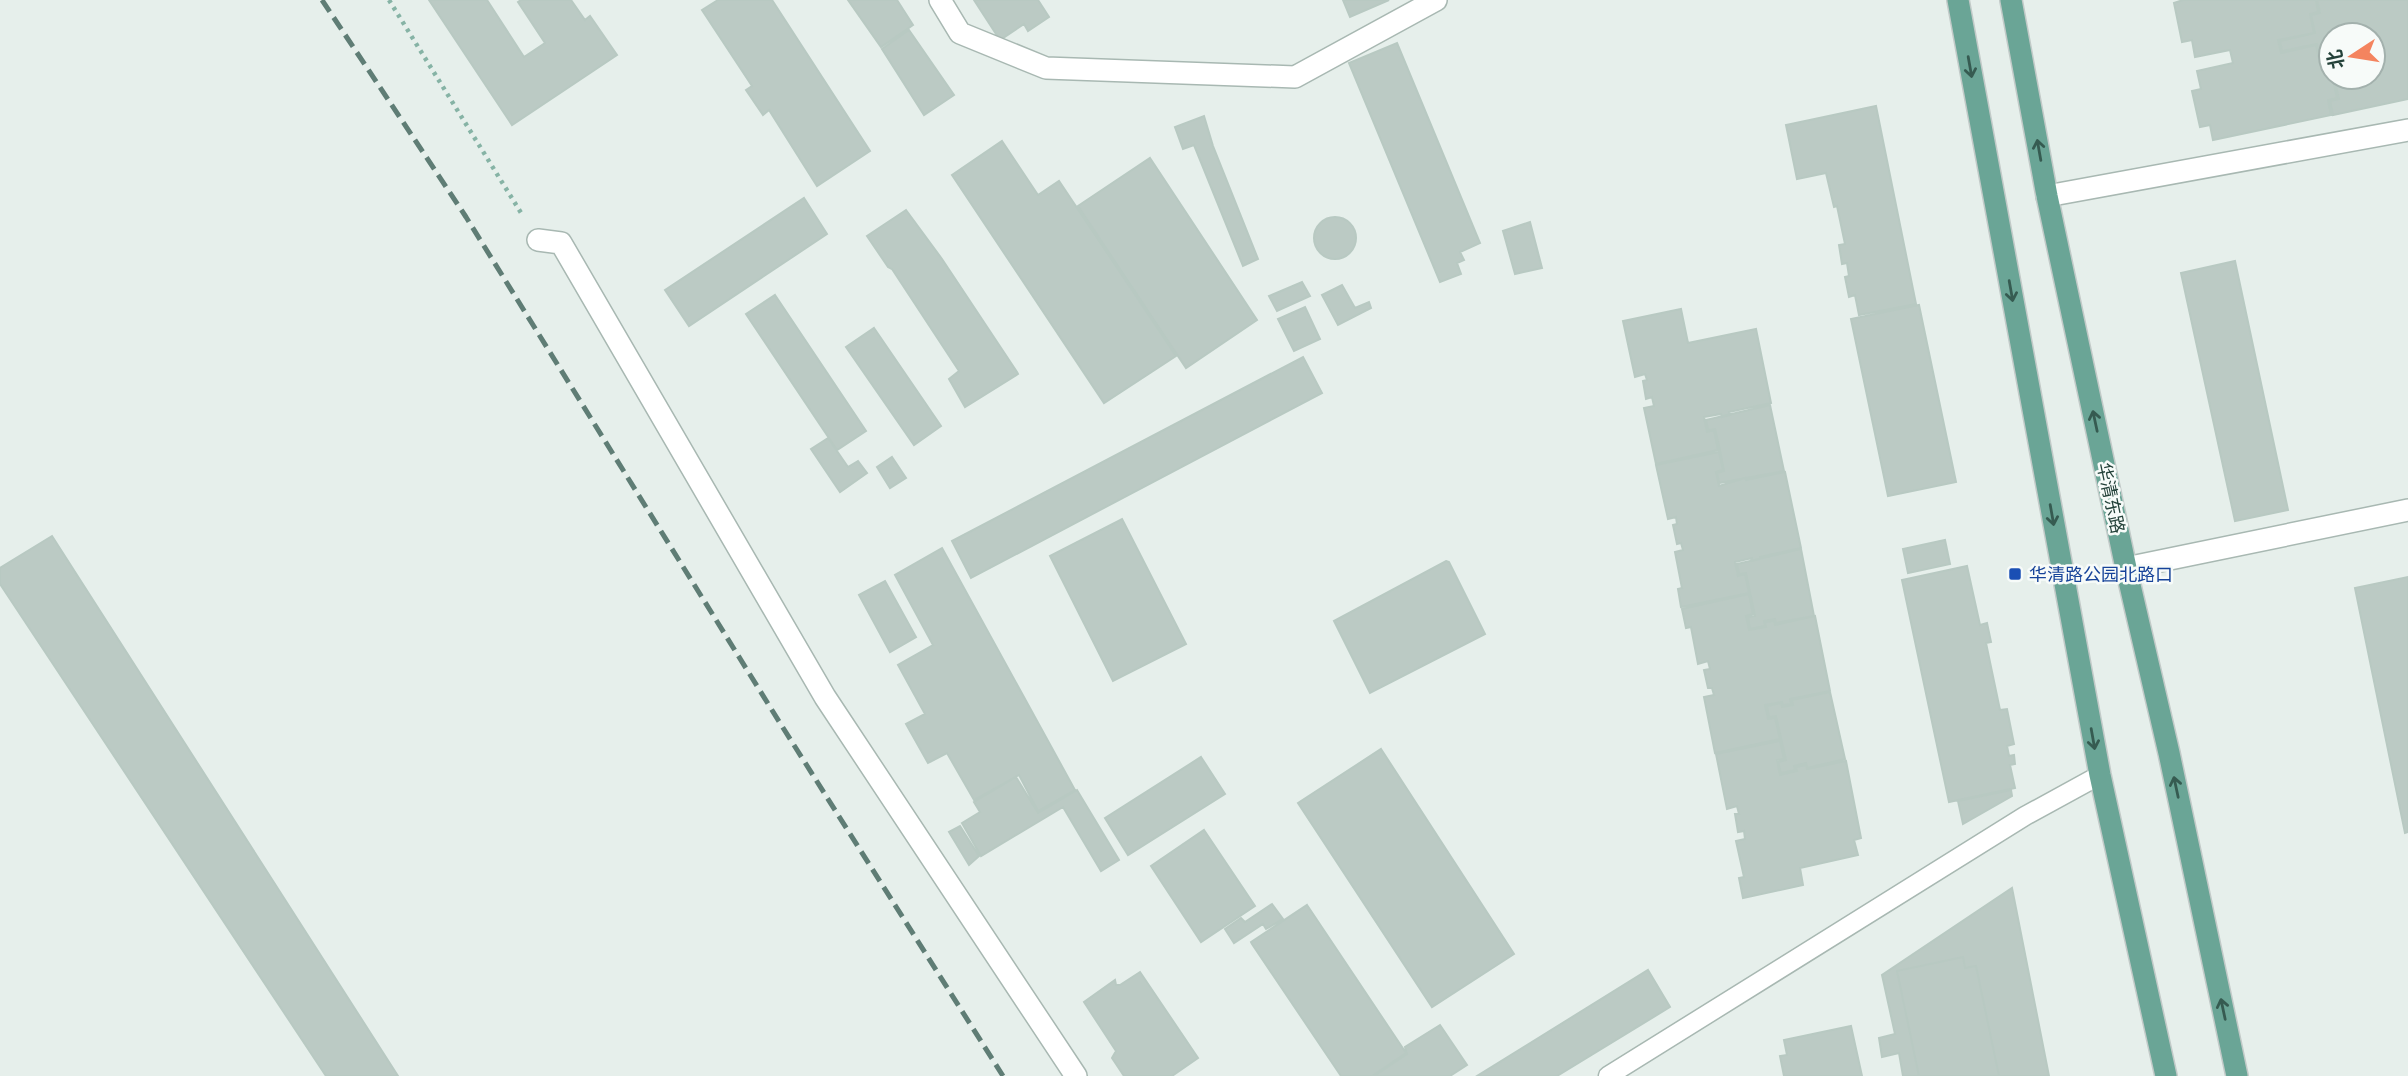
<svg xmlns="http://www.w3.org/2000/svg" width="2408" height="1076" font-family="'Titillium Web','Noto Sans SC',sans-serif">
	<style>
		.building { fill: #bbcac4; stroke: #b8c9c2; stroke-width: 2 }
		.lines { fill: none; stroke-linecap: round; stroke-linejoin: round }
		.lane-casing { stroke: #a8b8b2; stroke-width: 21 }
		.street-casing { stroke: #a8b8b2; stroke-width: 24 }
		.primary-casing { stroke: #c2cac8; stroke-width: 24 }
		.path { stroke: #86b3a5; stroke-width: 4.5; stroke-dasharray: 3.5 5; stroke-linecap: butt }
		.lane { stroke: #fff; stroke-width: 18 }
		.street { stroke: #fff; stroke-width: 21 }
		.primary { stroke: #6aa596; stroke-width: 21 }
		.rail { stroke: #5f7d75; stroke-width: 5; stroke-dasharray: 14 7; stroke-linecap: butt }
		.oneway { stroke: #365b51 }
		.transit-dot { fill: #1a4fb4; stroke: #f7fbf9; stroke-width: 2.5 }
		.labels { text-anchor: middle; dominant-baseline: central; stroke-width: 5; stroke-linejoin: round; paint-order: stroke }
		.street-label { font-size: 18px; fill: #24423a; stroke: #f7fbf9 }
		.transit-label { font-size: 18px; fill: #164399; stroke: #f7fbf9; text-anchor: start }
	</style>
	<rect width="100%" height="100%" fill="#e6efeb"/>
	<!-- building -->
	<path class="building" d="M429,0h58l37,57 21,-14 -27,-41 3,-2h50l14,20 5,-4 27,39 -105,70z
		M718,0h54l98,151 -53,35 -48,-76 -6,5 -17,-25 6,-4 -50,-76z
		M848,0h49l16,25 -32,22z
		M974,0h64l11,17 -21,14 -4,-7 -24,16z
		M1343,0h46l-39,17z
		M2183,0h133l2,12 -8,2 4,19 -36,7 3,13 35,-8 4,19 9,-2 8,36 -9,2 3,15 -118,25 -3,-15 -10,2 -8,-36 9,-2 -4,-18 36,-8 -3,-13 -35,7 -3,-17 -10,2 -8,-39z
		M2317,0h91v99l-75,16 -3,-14 9,-2 -5,-22h39v-42h-42v30l-1,-5 -9,2 -4,-18 -35,7 -2,-10 35,-8 -4,-18 9,-2z
		M909,30l45,65 -30,20 -42,-66z
		M1397,43l83,200 -20,9 4,8 -7,3 4,11 -21,8 -91,-219z
		M1876,106l40,198 -57,11 -4,-20 -6,2 -4,-20 4,-1 -2,-13 -5,1 -3,-19 6,-1 -8,-38 -3,1 -8,-34 -29,6 -11,-54z
		M1204,116l9,30 45,113 -15,7 -49,-121 -11,4 -8,-22z
		M1002,141l36,54 21,-14 117,175 -72,47 -152,-228z
		M1150,158l107,162 -71,48 -108,-162z
		M804,198l23,36 -138,92 -24,-36z
		M906,210l36,49 75,113 1,2 -53,33 -16,-28 10,-8 -67,-102 -4,-2 -21,-31z
		M1314 238a21 21 0 1 1 42 0a21 21 0 1 1-42 0Z
		M1530,222l12,46 -27,6 -12,-43z
		M2235,261l53,249 -53,11 -54,-248z
		M1302,282l8,14 -33,15 -8,-15z
		M1342,285l13,23 14,-6 2,6 -33,17 -16,-30z
		M775,295l91,136 -29,19 -91,-136z
		M1919,305l37,177 -68,14 -37,-177z
		M1305,307l15,32 -26,12 -16,-32z
		M1681,309l7,34 68,-14 15,74 -42,9 1,3 -8,2 -1,-3 -17,3 3,15 7,-2 4,20 -62,14 -12,-56 10,-2 -2,-9 -6,2 -3,-18 4,-1 -2,-6 -10,3 -12,-56z
		M874,328l67,98 -27,19 -68,-98z
		M1303,357l19,36 -351,185 -19,-37z
		M1770,405l14,66 -65,12 -2,-10 7,-2 -4,-21 -5,-21 -7,1 -2,-10z
		M828,438l20,29 10,-6 9,12 -27,19 -29,-43z
		M1719,452l4,18 -7,2 3,14 26,-8 1,2 39,-8 16,76 -41,9v2l-8,2v-3l-17,4 3,14 7,-2 4,19 -68,14 -3,-18 4,-1 -7,-36 8,-2 -2,-7 -4,1 -4,-19 4,-1 -1,-7 -8,2 -12,-54z
		M892,457l14,21 -16,10 -13,-21z
		M1122,519l64,125 -73,37 -63,-125z
		M52,536l346,540h-72l-326,-492v-16z
		M1945,540l5,24 -42,9 -5,-24z
		M942,548l133,242 -37,21 -19,-36 -45,25 -27,-47 -19,10 -22,-39 19,-10 -27,-49 35,-20 -38,-70z
		M1801,549l13,67 -38,7 -1,-4 -11,2 1,5 -15,3 -2,-12 7,-1 -9,-43 -7,1 -2,-10z
		M1446,561l3,1 36,72 -115,59 -36,-72z
		M1967,566l13,59 7,-2 4,19 -5,1 14,67 7,-1 7,35 -7,2 2,10 5,-1 1,9 -5,1 5,23 -66,14 -47,-222z
		M2408,577v255l-3,1 -50,-245z
		M885,581l31,56 -26,15 -31,-57z
		M1749,594l4,20 -7,2 3,14 17,-3 -1,-5 9,-1 1,4 40,-9 15,75 -40,8 1,5 -8,1 -1,-3 -17,3 3,14 7,-1 5,21 -65,14 -11,-56 10,-2 -2,-7h-4l-4,-18 6,-1 -2,-8 -10,3 -7,-37 -5,1 -4,-19z
		M1830,692l15,67 -38,9 -1,-5 -12,3 1,4 -14,3 -3,-11 8,-2 -10,-44 -7,1 -2,-11 14,-3 1,4 11,-2 -1,-5z
		M1780,741l4,18 -7,1 3,15 17,-4 -1,-4 10,-2 1,4 39,-8 15,77 -7,2 4,15 -58,13 3,17 -60,13 -4,-20 5,-1 -8,-36 9,-2 -1,-8 -6,1 -3,-18h4l-2,-8 -10,3 -11,-55z
		M1381,749l133,205 -82,53 -134,-204z
		M1201,757l24,37 -97,61 -23,-37z
		M1016,777l22,36 39,-23 42,70 -18,11 -38,-64 -82,49 -19,-33 18,-11 -6,-10z
		M2011,790l1,6 -49,28 -5,-23z
		M960,826l19,30 -10,9 -20,-33z
		M1204,830l51,76 -54,36 -50,-76z
		M2012,888l37,188h-50l-23,-110 -11,2 -2,-11 -66,14 22,105h-16l-4,-23 -17,4 -3,-19 16,-4 -13,-59z
		M1272,904l11,15 -17,10 -3,-5 -29,19 -9,-14 16,-11 4,4z
		M1307,905l99,148 -34,23h-31l-89,-132 -1,-2z
		M1963,957l2,11 11,-2 23,110h-80l-22,-105z
		M1648,970l22,37 -113,69h-80z
		M1140,972l58,86 -26,18h-48l-12,-18 4,-7 -32,-49 31,-22 1,5h4z
		M1440,1025l27,40 -17,11h-76l33,-22 -2,-7z
		M1851,1026l11,50h-78l-4,-20 7,-1 -3,-15z"/>
	<g class="lines">
		<!-- lane casing -->
		<g class="lane-casing">
			<path id="lane" d="M1608,1076l417,-260 75,-41"/>
		</g>
		<!-- street casing -->
		<g class="street-casing">
			<path id="street" d="M940,0l20,33 86,35 249,9 141,-77
				M2047,196l361,-66
				M538,240l23,3 264,454 251,379
				M2126,568l282,-58"/>
		</g>
		<!-- primary casing -->
		<g class="primary-casing">
			<path id="primary" d="M1958,0l142,775 66,301
				M2011,0l36,196 79,372 43,185 68,323"/>
		</g>
		<!-- path -->
		<path class="path" d="M389,0l134,216"/>
		<!-- lane -->
		<use href="#lane" class="lane"/>
		<!-- street -->
		<use href="#street" class="street"/>
		<!-- primary -->
		<use href="#primary" class="primary"/>
		<!-- rail -->
		<path class="rail" d="M322,0l144,217 314,506 223,353"/>
	</g>
	<!-- one-way arrows -->
	<defs><path id="oneway-shaft" d="M-6 0H5M1.5-3L5.5 0L1.5 3" fill="none" stroke-width="1.6" stroke-linecap="round" stroke-linejoin="round" transform="scale(1.75)"/></defs>
	<g class="oneway">
		<use href="#oneway-shaft" transform="translate(1970 67) rotate(80)"/>
		<use href="#oneway-shaft" transform="translate(2039 150) rotate(-100)"/>
		<use href="#oneway-shaft" transform="translate(2011 291) rotate(80)"/>
		<use href="#oneway-shaft" transform="translate(2095 421) rotate(-102)"/>
		<use href="#oneway-shaft" transform="translate(2052 515) rotate(80)"/>
		<use href="#oneway-shaft" transform="translate(2093 739) rotate(80)"/>
		<use href="#oneway-shaft" transform="translate(2176 787) rotate(-102)"/>
		<use href="#oneway-shaft" transform="translate(2223 1009) rotate(-102)"/>
	</g>
	<!-- markers -->
	<rect class="transit-dot" x="2008" y="567" width="14" height="14" rx="3.5"/>
	<g class="labels">
		<!-- street labels -->
		<g class="street-label">
			<text transform="translate(2111 498) rotate(78)">华清东路</text>
		</g>
		<!-- transit labels -->
		<g class="transit-label">
			<text x="2029" y="574">华清路公园北路口</text>
		</g>
	</g>
	<!-- north arrow -->
	<g transform="translate(2352 56) rotate(258)"><circle r="33" fill="#f7fbf9" stroke="#a3b1ad" stroke-width="2"/>
	<path d="M0-5L12 26L0 18L-12 26Z" fill="#f4845f"/>
	<text y="-10" font-size="19" font-weight="bold" text-anchor="middle" fill="#24423a">北</text>
	</g>
</svg>
